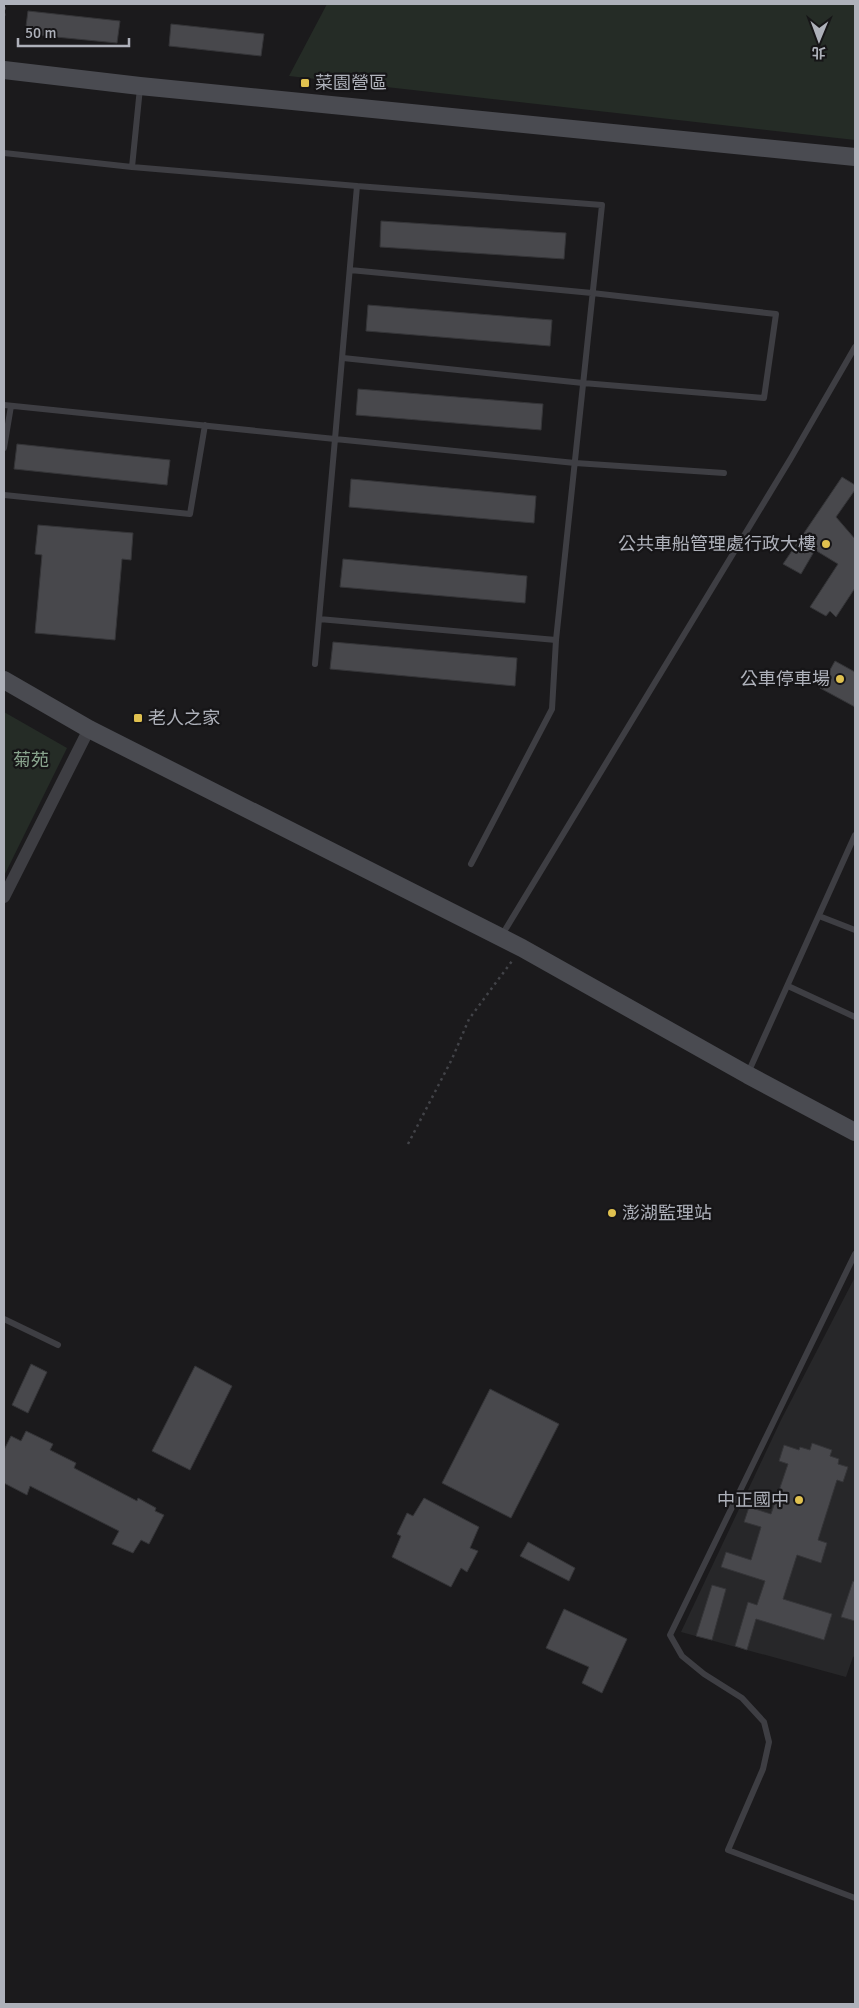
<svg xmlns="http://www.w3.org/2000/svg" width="859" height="2008" font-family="Signika,'Noto Sans TC',sans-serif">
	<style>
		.built { fill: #272729 }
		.green { fill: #252c26 }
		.building { fill: #48484c; stroke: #353538 }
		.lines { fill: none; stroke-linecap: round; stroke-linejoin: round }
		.path { stroke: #424348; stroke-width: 2.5; stroke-dasharray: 2.5 4; stroke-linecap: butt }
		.service { stroke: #3e3e43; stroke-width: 6 }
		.minor { stroke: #3e3e43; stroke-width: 12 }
		.secondary { stroke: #4a4b51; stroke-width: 18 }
		.poi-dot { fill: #e0c14f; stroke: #161517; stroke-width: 2 }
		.labels { text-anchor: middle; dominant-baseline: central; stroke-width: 4.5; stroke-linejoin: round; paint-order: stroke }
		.poi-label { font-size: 18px; fill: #aeb1ba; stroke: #161517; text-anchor: start }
		.park-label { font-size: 18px; fill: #88a38d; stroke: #161517 }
	</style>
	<rect width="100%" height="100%" fill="#1b1a1c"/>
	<!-- built -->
	<path class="built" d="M855,1277v379l-2,1 -7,20 -165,-45 100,-212z"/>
	<!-- green -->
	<path class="green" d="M327,4h528v136l-566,-64z
		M4,712l63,36 -63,128z"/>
	<!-- building -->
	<path class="building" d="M28,11l92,10 -3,22 -92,-9z
		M171,24l93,10 -3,22 -92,-10z
		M381,221l185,12 -2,26 -184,-12z
		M368,305l184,15 -2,26 -184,-15z
		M358,389l185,15 -2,26 -185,-15z
		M17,444l153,16 -3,25 -153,-16z
		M842,477l13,8v5l-19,27 19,22v49l-19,29 -6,-6 -4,5 -16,-9 28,-43 -23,-14 -14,24 -18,-10z
		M351,479l185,17 -2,27 -185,-16z
		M38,525l95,8 -2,27 -9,-1 -7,81 -80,-7 7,-78 -7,-1z
		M343,559l184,17 -2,27 -185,-16z
		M333,642l184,16 -2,28 -185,-17z
		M835,661l20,11v35l-35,-19z
		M31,1364l16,8 -19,41 -16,-8z
		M195,1366l37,20 -42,84 -38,-19z
		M490,1389l69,35 -48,94 -69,-35z
		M26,1431l27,13 -3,6 26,13 -2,5 63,33 1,-3 18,10 -1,3 9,4 -15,29 -8,-4 -8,13 -21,-9 7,-13 -89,-45 -3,9 -23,-12v-33l7,-14 10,5z
		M812,1443l20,7 -2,6 9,3 -1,5 10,3 -5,15 -6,-2 -19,60 9,3 -6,20 -24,-8 -14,44 49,15 -8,26 -68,-21 -9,31 -12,-4 13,-44 9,3 8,-24 -44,-14 5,-15 25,8 10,-33 -17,-5 5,-15 22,7 17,-50 -9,-3 5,-16 15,5 1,-3 10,3z
		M424,1498l55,29 -9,21 8,3 -11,21 -6,-4 -10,19 -59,-30 9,-21 -4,-2 10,-21 6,3z
		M528,1542l47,26 -6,13 -49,-25z
		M853,1581l2,1v39l-14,-4z
		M712,1585l14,4 -14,51 -16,-4z
		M564,1609l63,30 -25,54 -20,-10 7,-16 -43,-19z"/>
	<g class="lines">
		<!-- path -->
		<path class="path" d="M4,16l1,-12
			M408,1144l44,-85 17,-40 43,-58"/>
		<!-- service -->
		<path class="service" d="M4,153l128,14 225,19 -22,253 -331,-34
			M132,167l8,-79
			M343,358l240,25 181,15 12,-84 -184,-21 -242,-23
			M4,448l7,-42
			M4,495l186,19 15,-89
			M319,619l237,21 46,-435 -245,-19
			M315,664l20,-225 240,24 149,10
			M471,864l81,-155 4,-69
			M819,916l36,14
			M502,935l289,-477 64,-111
			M788,986l67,31
			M748,1073l107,-238
			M855,1254l-185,381 12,21 22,18 38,24 22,24 5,20 -6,27 -35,81 127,48
			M4,1319l54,26"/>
		<!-- minor -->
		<path class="minor" d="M4,897l85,-168"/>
		<!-- secondary -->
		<path class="secondary" d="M4,70l136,16 715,71
			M4,680l85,49 433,219 226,127 107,57"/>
	</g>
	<!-- markers -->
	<g class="poi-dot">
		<rect x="300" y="78" width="10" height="10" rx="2.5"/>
		<circle cx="826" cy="544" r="5"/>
		<circle cx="840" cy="679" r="5"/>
		<rect x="133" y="713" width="10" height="10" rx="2.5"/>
		<circle cx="612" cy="1213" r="5"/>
		<circle cx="799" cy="1500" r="5"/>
	</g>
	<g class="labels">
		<!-- poi labels -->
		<g class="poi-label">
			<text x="315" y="83">菜園營區</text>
			<text x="816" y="544" text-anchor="end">公共車船管理處行政大樓</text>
			<text x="830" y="679" text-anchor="end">公車停車場</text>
			<text x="148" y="718">老人之家</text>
			<text x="622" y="1213">澎湖監理站</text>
			<text x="789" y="1500" text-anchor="end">中正國中</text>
		</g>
		<!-- park labels -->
		<g class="park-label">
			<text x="31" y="760">菊苑</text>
		</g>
	</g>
	<!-- border -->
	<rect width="859" height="2008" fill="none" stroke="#aeb1ba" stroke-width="10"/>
	<!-- north arrow -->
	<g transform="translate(819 40) rotate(181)" stroke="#161517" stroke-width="4" paint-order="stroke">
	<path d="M0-4L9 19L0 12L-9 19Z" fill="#aeb1ba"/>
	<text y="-8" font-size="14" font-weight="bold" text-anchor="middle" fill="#aeb1ba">北</text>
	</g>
	<!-- scale -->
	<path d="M18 38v8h111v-8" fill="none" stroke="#aeb1ba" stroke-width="2.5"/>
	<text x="25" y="38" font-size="15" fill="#aeb1ba" stroke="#161517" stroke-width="4" paint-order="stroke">50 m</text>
</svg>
